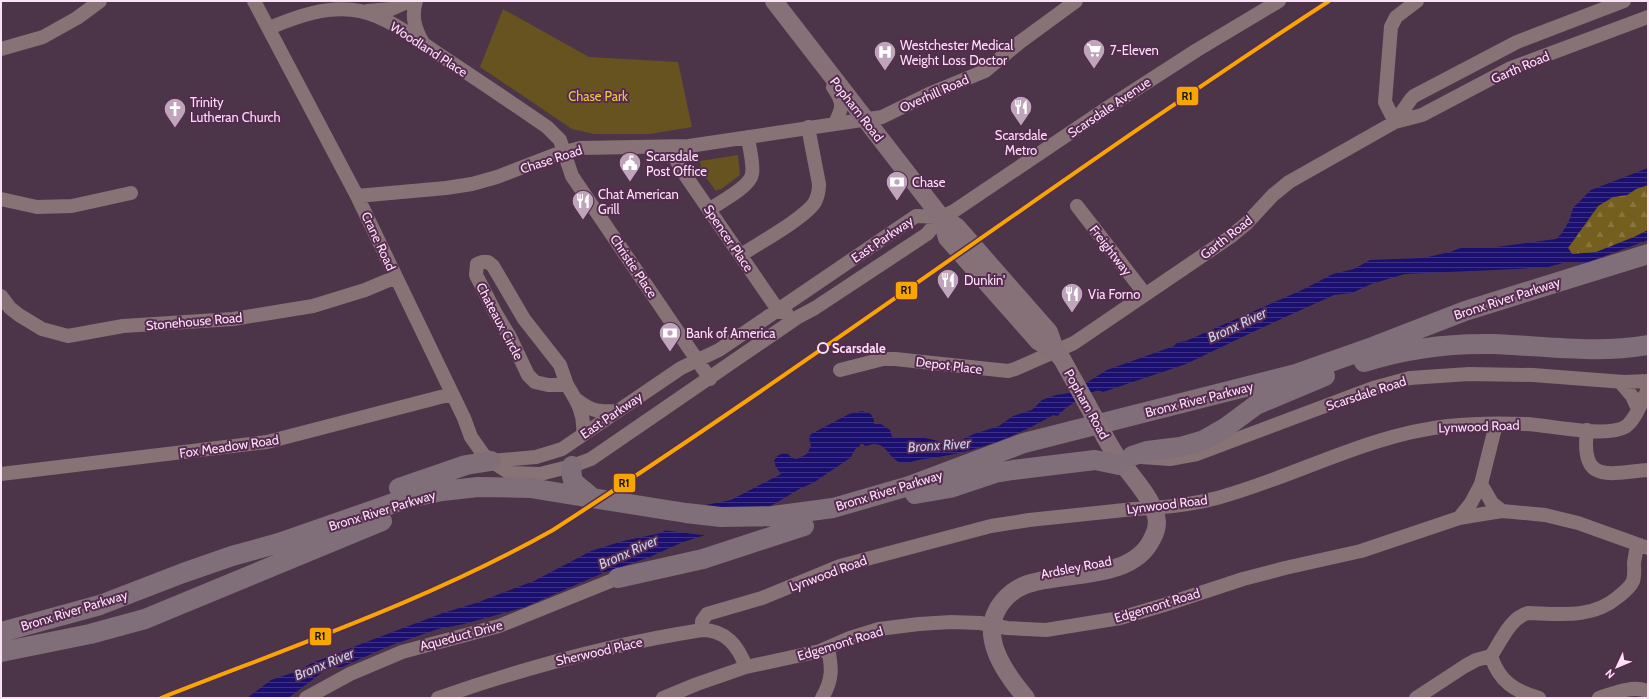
<svg xmlns="http://www.w3.org/2000/svg" width="1649" height="699" font-family="Cabin,sans-serif">
	<style>
		.forest { fill: url(#forest-firs) }
		.park { fill: #665320 }
		.water { fill: url(#water-rules) }
		.pier { fill: #4c3549 }
		.lines { fill: none; stroke-linecap: round; stroke-linejoin: round }
		.minor { stroke: #877275; stroke-width: 14 }
		.major { stroke: #877179; stroke-width: 18 }
		.highway { stroke: #806e78; stroke-width: 20 }
		.major-bridge { stroke: #877179; stroke-width: 18 }
		.rail-1-casing { stroke: #562b50; stroke-width: 7 }
		.rail-1 { stroke: #f7a600; stroke-width: 4 }
		.stop-dot { fill: #562b50; stroke: #fce1f7; stroke-width: 2 }
		.labels { text-anchor: middle; dominant-baseline: central; stroke-width: 4; stroke-linejoin: round; paint-order: stroke }
		.poi-label { font-size: 13px; fill: #fce1f7; stroke: #562b50; text-anchor: start }
		.street-label { font-size: 13px; fill: #fce1f7; stroke: #562b50 }
		.park-label { font-size: 13px; fill: #eec841; stroke: #562b50 }
		.stop-label { font-size: 13px; font-weight: bold; fill: #fce1f7; stroke: #562b50; text-anchor: start }
		.water-label { font-size: 14px; font-style: italic; fill: #c8d0eb; stroke: #562b50 }
		.line-badge { stroke: #562b50; stroke-width: 1.5 }
		.pale-badge-label { font-size: 11px; text-anchor: middle; font-weight: bold; fill: #111 }
	</style>
	<defs>
		<pattern id="forest-firs" width="22" height="20" patternUnits="userSpaceOnUse"><rect width="22" height="20" fill="#745f1e"/><path d="M5 1l3.5 6h-7zM16 11l3.5 6h-7z" fill="#89763f"/></pattern>
		<pattern id="water-rules" width="6" height="5" patternUnits="userSpaceOnUse"><rect width="6" height="5" fill="#1b0f6f"/><path d="M0 2.5h6" fill="none" stroke="#3d3284"/></pattern>
	</defs>
	<rect width="100%" height="100%" fill="#4c3549"/>
	<!-- forest -->
	<path class="forest" d="M1648,185v45l-14,7 -38,16 -24,1 -4,-6 30,-42 15,-9 14,-2 9,-6z"/>
	<!-- park -->
	<path class="park" d="M503,9l86,48 89,5 14,65 -42,7h-56l-22,-5 -92,-62z
		M738,155l2,20 -20,15 -1,-1 -3,2 -17,-23 2,-2 -1,-5z"/>
	<!-- water -->
	<path class="water" d="M1648,168v17l-12,4 -9,6 -14,2 -15,9 -30,42 4,6 24,-2 38,-15 14,-7v10l-62,23 -19,-1 -19,5 -32,2 -111,5 -34,10 -19,9 -18,2 -77,35 -71,34 -83,28c-3,-1 -6,-2 -10,0 -8,3 -31,17 -35,24l-5,-1c-40,24 -82,38 -128,44 -7,0 -14,4 -21,4 -15,-1 -15,-19 -30,-19 -3,0 -6,2 -9,2l-2,-2h-3v2l-4,2 -6,10 -37,25 -12,5 -25,15 -58,28 -35,11 -33,15 -47,16 -78,34 -61,17 -26,5 -49,17 -47,21h-9l-9,4 -36,27h-41l24,-18 27,-9 14,-8 49,-19 82,-31 33,-10 58,-22 57,-30 32,-10 38,-8 45,-28 25,-5 50,-26 -5,-7 -2,-6c4,-7 7,-8 14,-7l4,4 5,1 10,-5 4,-8 -2,-8 2,-4 38,-20 13,-3 9,3 3,6v4h7l9,6 2,7h28l33,7 21,-10 25,-8 14,-10 19,-6 10,-10 14,-5 14,-2 37,-23 67,-24 4,-4 8,-1 116,-51 31,-16 21,-5 16,-9 53,-2 27,-6 13,-5 26,1 67,-9 6,-6 7,-12 4,-13 18,-18z"/>
	<!-- pier -->
	<path class="pier" d="M701,506l22,3 48,-1 -62,28 -47,-6z"/>
	<g class="lines">
		<!-- minor -->
		<path class="minor" d="M254,1l103,195 107,222 7,19 12,17 8,7 19,12 30,1 32,-8 19,-7 207,-142 17,-9 112,-74 14,-17
			M416,1c-5,16 -1,28 7,42
			M367,11l24,-2 18,-8
			M269,28c29,-12 59,-23 91,-17 29,6 59,30 83,46 35,23 69,46 104,70l13,13 12,36 138,203
			M1,49l42,-12 34,-19 23,-17
			M833,87c11,16 10,20 2,36
			M1395,122l16,-23 3,-3 103,-54 107,-41
			M1395,122l-10,-20 6,-75 5,-10 21,-16
			M674,147l1,10 6,12 97,141 9,4
			M357,196l89,-8 26,-4 25,-7 57,-22 26,-7 109,-2 193,-29 47,-23 56,-23 35,-29 56,-41
			M1,199l36,8 35,-1 59,-13
			M1077,206l68,88
			M710,209c10,-7 40,-22 42,-35 2,-11 -3,-26 -4,-37
			M741,255c18,-12 64,-37 74,-53 3,-6 4,-12 4,-18l-11,-57
			M482,262h6l5,4 31,53 36,46 7,20h-19l-13,-3 -7,-7 -18,-38 -14,-23 -20,-39 1,-11z
			M1,296l9,12 9,7 23,14 26,7 55,-10 110,-7 80,-13 52,-16 31,-13
			M840,370l43,-11h12l113,12 7,-2 59,-26 156,-106 17,-14 26,-28 16,-13 106,-60 27,-7 89,-47 137,-51
			M1620,382l12,14 6,13
			M567,385c10,16 18,29 16,49
			M577,400c16,12 22,12 41,11
			M1496,424l-15,60 11,19 10,8
			M1587,430c-7,55 22,43 61,40
			M1141,457l29,2 27,-5 176,-66 37,-10 59,-4 64,1 91,7 24,-1
			M491,461l45,-4 26,-8 119,-81 38,-18 197,-134 25,1 13,-6 156,-105 87,-56 82,-49
			M1,474l266,-32 185,-48
			M1459,518l12,-15 10,-19
			M702,630v-9l5,-7 55,-16 78,-32 151,-40 38,-6 105,-11c28,-1 56,-4 83,-11 78,-21 149,-63 231,-72 26,-3 52,-3 78,-2 23,1 80,14 99,3 11,-7 17,-27 23,-38
			M306,698l44,-24 52,-22 97,-26 119,-48
			M438,698c86,-30 174,-54 264,-68 24,0 36,16 44,37
			M663,698l34,-14 49,-17 74,-16 30,-13 29,-9 40,-5 32,-2 29,1 27,5 39,2 74,-12 44,-13 79,-26 42,-11 76,-17 98,-33 24,-4 19,-3 43,4 33,8 70,25
			M822,698c11,-19 10,-30 6,-50
			M1416,698l49,-32 11,-6 15,-4
			M1539,698c-25,-7 -40,-17 -48,-42 10,-15 19,-38 37,-43 32,1 64,6 90,-16 6,-5 12,-9 15,-16 2,-6 1,-12 1,-18 1,-6 2,-12 3,-18
			M1599,698c16,-5 32,-13 49,-7"/>
		<!-- major -->
		<path class="major" d="M774,1l167,216 16,10 92,105 7,20
			M941,217l6,21 91,103 18,11 6,7 25,45
			M1026,698c-22,-26 -50,-65 -23,-97 6,-7 14,-13 22,-16 37,-14 107,-3 127,-46 3,-5 5,-11 5,-17 -1,-20 -27,-48 -39,-64 -5,-6 -9,-14 -13,-21"/>
		<!-- highway -->
		<path class="highway" d="M1364,362c41,-13 86,-19 129,-18 52,2 103,10 155,1
			M1132,456l15,-5 33,-4 24,-7 21,-12 31,-23 69,-29
			M572,466c-3,20 8,19 19,31
			M399,488l67,-23 25,-4
			M915,494l35,-6 45,-15 18,-3 82,-10 24,5
			M618,578l85,-19 101,-33
			M1,632l99,-27 83,-32 49,-17 47,-13 129,-45 34,-7 36,-4 52,1 156,25 35,4 52,-1 60,-8 76,-22 115,-43 272,-69 71,-25 98,-38 183,-57
			M1,652l89,-18 55,-15 237,-98"/>
		<!-- major-bridge -->
		<path class="major-bridge" d="M1087,404l18,33"/>
		<!-- rail-1 casing -->
		<g class="rail-1-casing">
			<path id="rail-1" d="M161,698c132,-52 268,-98 392,-168 263,-170 514,-358 776,-529"/>
		</g>
		<!-- rail-1 -->
		<use href="#rail-1" class="rail-1"/>
	</g>
	<!-- icons -->
	<defs>
		<g id="supermarket-pin" transform="scale(1.15)"><path d="M0 17L-7.5 6A9.5 9.5 0 1 1 7.5 6Z" fill="#bea5ba" stroke="#562b50"/><path d="M-6-5.5h2.5l.6 2H6L4.5 2H-2.5L-4.4-4H-6ZM-1.5 3.2a1.3 1.3 0 1 0 .1 0ZM3 3.2a1.3 1.3 0 1 0 .1 0Z" fill="#fff"/></g>
		<g id="hospital-pin" transform="scale(1.15)"><path d="M0 17L-7.5 6A9.5 9.5 0 1 1 7.5 6Z" fill="#bea5ba" stroke="#562b50"/><path d="M-5-5h3v3.5h4V-5h3V5h-3V1.5h-4V5h-3Z" fill="#fff"/></g>
		<g id="restaurant-pin" transform="scale(1.15)"><path d="M0 17L-7.5 6A9.5 9.5 0 1 1 7.5 6Z" fill="#bea5ba" stroke="#562b50"/><path d="M-5-6h1v4h1v-4h1v4h1v-4h1v5L-1.5 .5V6h-2V.5L-5-1ZM5-6V6H3V1.5H1.5Q1.5-4 5-6Z" fill="#fff"/></g>
		<g id="church-pin" transform="scale(1.15)"><path d="M0 17L-7.5 6A9.5 9.5 0 1 1 7.5 6Z" fill="#bea5ba" stroke="#562b50"/><path d="M-1.2-6h2.4v3.5h3.3v2.4h-3.3V6h-2.4V-.1h-3.3v-2.4h3.3Z" fill="#fff"/></g>
		<g id="civic-pin" transform="scale(1.15)"><path d="M0 17L-7.5 6A9.5 9.5 0 1 1 7.5 6Z" fill="#bea5ba" stroke="#562b50"/><path d="M-.6-6.5H3V-4.5H.6V-3L4-1V1h2V6H-6V1h2V-1L-.6-3ZM-1.2 2.5V6h2.4V2.5Z" fill="#fff"/></g>
		<g id="bank-pin" transform="scale(1.15)"><path d="M0 17L-7.5 6A9.5 9.5 0 1 1 7.5 6Z" fill="#bea5ba" stroke="#562b50"/><path d="M-6-4H6V4H-6ZM0-2.3a2.3 2.3 0 1 0 0 4.6a2.3 2.3 0 1 0 0-4.6Z" fill="#fff"/></g>
	</defs>
	<g fill-rule="evenodd">
		<use href="#supermarket-pin" x="1094" y="50"/>
		<use href="#hospital-pin" x="885" y="52"/>
		<use href="#restaurant-pin" x="1021" y="107"/>
		<use href="#church-pin" x="175" y="109"/>
		<use href="#civic-pin" x="630" y="163"/>
		<use href="#bank-pin" x="897" y="182"/>
		<use href="#restaurant-pin" x="583" y="201"/>
		<use href="#restaurant-pin" x="948" y="280"/>
		<use href="#restaurant-pin" x="1072" y="294"/>
		<use href="#bank-pin" x="670" y="333"/>
	</g>
	<!-- markers -->
	<circle class="stop-dot" cx="823" cy="348" r="5"/>
	<g class="labels">
		<!-- poi labels -->
		<g class="poi-label">
			<text x="900" y="45">Westchester Medical<tspan x="900" dy="15">Weight Loss Doctor</tspan></text>
			<text x="1110" y="50">7-Eleven</text>
			<text x="190" y="102">Trinity<tspan x="190" dy="15">Lutheran Church</tspan></text>
			<text x="1021" y="135" text-anchor="middle">Scarsdale<tspan x="1021" dy="15">Metro</tspan></text>
			<text x="646" y="156">Scarsdale<tspan x="646" dy="15">Post Office</tspan></text>
			<text x="912" y="182">Chase</text>
			<text x="598" y="194">Chat American<tspan x="598" dy="15">Grill</tspan></text>
			<text x="964" y="280">Dunkin'</text>
			<text x="1088" y="294">Via Forno</text>
			<text x="686" y="333">Bank of America</text>
		</g>
		<!-- street labels -->
		<g class="street-label">
			<text transform="translate(429 49) rotate(33)">Woodland Place</text>
			<text transform="translate(1520 67) rotate(-23)">Garth Road</text>
			<text transform="translate(934 93) rotate(-24)">Overhill Road</text>
			<text transform="translate(1109 107) rotate(-34)">Scarsdale Avenue</text>
			<text transform="translate(857 109) rotate(52)">Popham Road</text>
			<text transform="translate(551 159) rotate(-18)">Chase Road</text>
			<text transform="translate(1226 237) rotate(-38)">Garth Road</text>
			<text transform="translate(729 238) rotate(56)">Spencer Place</text>
			<text transform="translate(882 239) rotate(-34)">East Parkway</text>
			<text transform="translate(379 241) rotate(65)">Crane Road</text>
			<text transform="translate(1111 250) rotate(52)">Freightway</text>
			<text transform="translate(634 266) rotate(56)">Christie Place</text>
			<text transform="translate(1507 298) rotate(-18)">Bronx River Parkway</text>
			<text transform="translate(194 321) rotate(-5)">Stonehouse Road</text>
			<text transform="translate(500 321) rotate(62)">Chateaux Circle</text>
			<text transform="translate(949 365) rotate(7)">Depot Place</text>
			<text transform="translate(1366 393) rotate(-18)">Scarsdale Road</text>
			<text transform="translate(1199 399) rotate(-14)">Bronx River Parkway</text>
			<text transform="translate(1087 404) rotate(61)">Popham Road</text>
			<text transform="translate(611 415) rotate(-34)">East Parkway</text>
			<text transform="translate(1479 426) rotate(-2)">Lynwood Road</text>
			<text transform="translate(229 446) rotate(-8)">Fox Meadow Road</text>
			<text transform="translate(889 490) rotate(-17)">Bronx River Parkway</text>
			<text transform="translate(1167 504) rotate(-7)">Lynwood Road</text>
			<text transform="translate(382 510) rotate(-17)">Bronx River Parkway</text>
			<text transform="translate(1076 567) rotate(-11)">Ardsley Road</text>
			<text transform="translate(828 573) rotate(-20)">Lynwood Road</text>
			<text transform="translate(1157 605) rotate(-17)">Edgemont Road</text>
			<text transform="translate(74 610) rotate(-17)">Bronx River Parkway</text>
			<text transform="translate(461 635) rotate(-15)">Aqueduct Drive</text>
			<text transform="translate(840 643) rotate(-17)">Edgemont Road</text>
			<text transform="translate(599 651) rotate(-13)">Sherwood Place</text>
		</g>
		<!-- park labels -->
		<g class="park-label">
			<text x="598" y="96">Chase Park</text>
		</g>
		<!-- stop labels -->
		<g class="stop-label">
			<text x="832" y="348">Scarsdale</text>
		</g>
		<!-- water labels -->
		<g class="water-label">
			<text transform="translate(1237 325) rotate(-25)">Bronx River</text>
			<text transform="translate(939 445) rotate(-4)">Bronx River</text>
			<text transform="translate(628 552) rotate(-24)">Bronx River</text>
			<text transform="translate(324 664) rotate(-22)">Bronx River</text>
		</g>
	</g>
	<g class="line-badge">
		<rect x="1176" y="86" width="23" height="20" rx="4" fill="#f7a600"/>
		<rect x="895" y="281" width="23" height="19" rx="4" fill="#f7a600"/>
		<rect x="613" y="473" width="23" height="20" rx="4" fill="#f7a600"/>
		<rect x="309" y="627" width="23" height="19" rx="4" fill="#f7a600"/>
	</g>
	<g class="pale-badge-label">
		<text x="1187" y="100">R1</text>
		<text x="906" y="294">R1</text>
		<text x="624" y="487">R1</text>
		<text x="320" y="640">R1</text>
	</g>
	<!-- border -->
	<rect width="1649" height="699" fill="none" stroke="#fce1f7" stroke-width="4"/>
	<!-- north arrow -->
	<g transform="translate(1617 667) rotate(226)" stroke="#562b50" stroke-width="3" paint-order="stroke">
	<path d="M0-3L7 15L0 10L-7 15Z" fill="#fce1f7"/>
	<text y="-6" font-size="11" font-weight="bold" text-anchor="middle" fill="#fce1f7">N</text>
	</g>
</svg>
